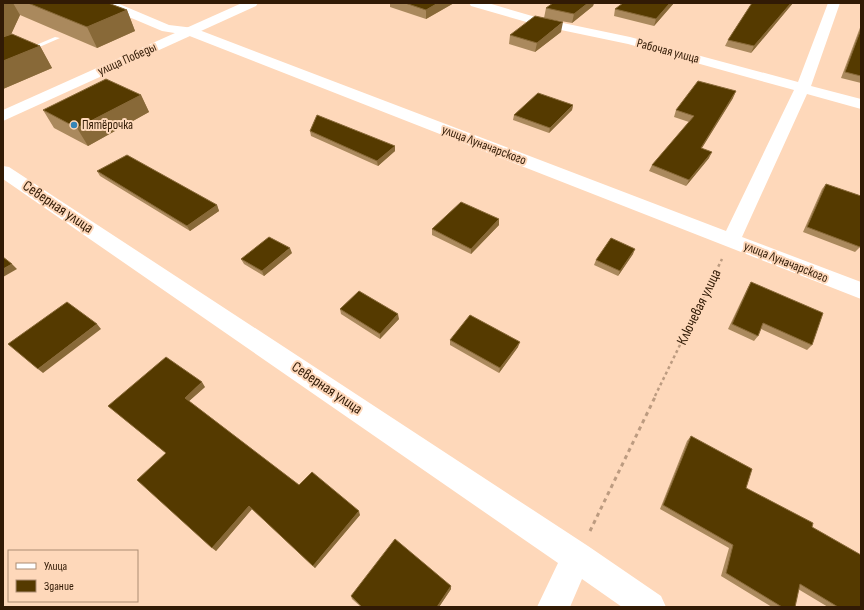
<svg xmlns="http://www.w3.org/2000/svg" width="864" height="610" font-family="'Sofia Sans Condensed',sans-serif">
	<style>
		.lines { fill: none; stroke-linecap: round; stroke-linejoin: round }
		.path-far1 { stroke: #bc9b80; stroke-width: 2.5; stroke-dasharray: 3 3; stroke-linecap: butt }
		.path { stroke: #bc9b80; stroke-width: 3; stroke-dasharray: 4 4; stroke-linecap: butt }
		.service { fill: #fff; fill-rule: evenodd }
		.minor { fill: #fff; fill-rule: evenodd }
		.secondary { fill: #fff; fill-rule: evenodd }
		.wall { fill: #aa895d }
		.shaded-wall { fill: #886938 }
		.building { fill: #553a00; stroke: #886938 }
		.poi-dot { fill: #3585b6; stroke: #fed8ba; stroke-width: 1.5 }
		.labels { text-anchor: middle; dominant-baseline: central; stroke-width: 4; stroke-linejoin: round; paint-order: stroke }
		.far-street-label { font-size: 13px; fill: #311a05; stroke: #fed8ba }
		.far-poi-label { font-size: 13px; fill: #311a05; stroke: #fed8ba; text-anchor: start }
		.street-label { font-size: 15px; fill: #311a05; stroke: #fed8ba }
	</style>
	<rect width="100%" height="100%" fill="#fed8ba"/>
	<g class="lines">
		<!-- path-far1 -->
		<path class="path-far1" d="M655,396l67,-137"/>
		<!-- path -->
		<path class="path" d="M590,531l66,-136"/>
		<!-- service -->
		<path class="service" d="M55,37l5,1 -57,25v-4z"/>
		<!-- minor -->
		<path class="minor" d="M101,3h16l52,22 25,3 532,203 68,-141 -166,-46 -91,-19 -66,-19 -2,-3h19l51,15 91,19 168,45 30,-79h12l-29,83 50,13v10l-54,-15 -65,143 119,45v17l-674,-264 -25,-4 -59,-25z
			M3,166l6,1 579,379 73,50 5,11h-44l-40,-28 -12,28h-33l21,-44 -555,-384z"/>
		<!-- secondary -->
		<path class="secondary" d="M242,3h16l-2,3 -253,115v-11z"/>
	</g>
	<!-- wall -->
	<path class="wall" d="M3,3h105l19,7 8,21 -38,17 -77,-33 -9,19 29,12 12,22 -49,21z
		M390,3h64l-28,16 -36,-12z
		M553,3h41l-1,3 -21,17 -28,-5 2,-10z
		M674,3l-20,23 -40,-10 1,-7z
		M752,3h41l-42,50 -26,-7 3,-6z
		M861,25v58l-20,-5z
		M561,32l-26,20 -26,-8 1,-9z
		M141,95l8,17 -61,34 -34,-18 -11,-18z
		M733,98l-31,50 7,10 -23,28 -37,-15 3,-6 37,-43 -15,-5 2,-7z
		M573,105l-1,5 -23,23 -36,-13 1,-5z
		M310,131l85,15v5l-17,15 -67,-30z
		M97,171l120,34 2,6 -29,20 -90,-55z
		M826,184l34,63 -5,5 -52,-20 19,-43z
		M499,219v6l-28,29 -39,-19v-6z
		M292,253l-28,23 -20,-12 -3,-5z
		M633,254l-15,22 -24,-11 2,-5z
		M751,282l61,63 -5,5 -46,-21 -3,7 -4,5 -26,-12 20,-42z
		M340,309l59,10 -19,20 -39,-25z
		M450,340l68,7 -19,26 -49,-28z
		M205,387l-16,14 110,84 61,30 -45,53 -63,-59 -36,42 -50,-98 -53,-43 -5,-4z
		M691,436l55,52 66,39 49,80h-33l-30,-18 -3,18h-23l-51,-31 8,-28 -69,-39 27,-68z
		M451,586v3l-12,18h-78l-9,-8 -1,-3z"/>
	<!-- shaded-wall -->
	<path class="shaded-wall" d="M4,3h9l7,12 -11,24 -6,18v-52z
		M438,3h16l-28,16v-9z
		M588,3h6l-1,3 -21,17 2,-9z
		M670,3h4l-20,23 2,-7z
		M791,3h2l-42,50 3,-7z
		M127,10l8,21 -38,17 -10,-21z
		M563,22l-2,10 -26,20 2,-9z
		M40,46l12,22 -49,21v-28z
		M736,91l-3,7 -35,56 3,-6z
		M141,95l8,17 -61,34 -11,-18z
		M573,105l-1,5 -23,23 1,-5z
		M395,146v5l-17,15 -1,-5z
		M712,152l-3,6 -23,28 3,-6z
		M217,205l2,6 -29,20 -3,-5z
		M499,219v6l-28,29v-5z
		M290,248l2,5 -28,23 -2,-5z
		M635,249l-2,5 -15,22 2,-5z
		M12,264l5,5 -14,8v-8z
		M398,314l1,5 -19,20v-5z
		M97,324l4,5 -58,44 -5,-4z
		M520,342l-2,5 -19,26 1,-5z
		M202,382l3,5 -17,15 -3,-4z
		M249,506l3,3 -36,42 -4,-3z
		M359,511l1,4 -45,53 -2,-2z
		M451,586v3l-12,18h-2z"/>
	<!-- building -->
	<path class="building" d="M28,3h80l19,7 -40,17z
		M405,3h33l-12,7z
		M553,3h35l-14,11 -28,-6z
		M623,3h47l-14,16 -41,-10z
		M752,3h39l-37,43 -26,-6z
		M535,16l28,6 -26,21 -27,-8z
		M861,29v47l-16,-4z
		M12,34l28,12 -37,15v-24z
		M106,79l35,16 -64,33 -34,-18z
		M698,81l38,10 -35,57 11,4 -23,28 -37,-15 42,-49 -18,-6z
		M538,93l35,12 -23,23 -36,-13z
		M317,115l78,31 -18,15 -67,-30z
		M127,155l90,50 -30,21 -90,-55z
		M826,184l35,12v48l-1,3 -53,-20z
		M461,202l38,17 -28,30 -39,-20z
		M269,237l21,11 -28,23 -21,-12z
		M611,238l24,11 -15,22 -24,-11z
		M3,257l9,7 -9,5z
		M751,282l72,31 -11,32 -49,-22 -5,13 -26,-12z
		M359,291l39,23 -18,20 -40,-25z
		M67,302l30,22 -59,45 -30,-25z
		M470,315l50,27 -20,26 -50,-28z
		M166,357l36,25 -17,16 114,87 13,-13 47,39 -46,55 -64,-60 -37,42 -75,-68 29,-27 -58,-47z
		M691,436l61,33 -6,19 67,35 -1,4 49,28v52h-23l-38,-23 -5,23h-13l-56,-34 7,-28 -70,-40z
		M395,539l56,47 -14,21h-75l-11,-11z"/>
	<!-- markers -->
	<circle class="poi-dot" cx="74" cy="125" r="4"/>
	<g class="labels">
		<!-- far-street labels -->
		<g class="far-street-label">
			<text transform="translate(668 51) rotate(15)">Рабочая улица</text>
			<text transform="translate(127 59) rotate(-24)">улица Победы</text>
			<text transform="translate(484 145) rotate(21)">улица Луначарского</text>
			<text transform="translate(786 262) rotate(22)">улица Луначарского</text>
		</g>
		<!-- far-poi labels -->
		<g class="far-poi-label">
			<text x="82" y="125">Пятёрочка</text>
		</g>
		<!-- street labels -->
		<g class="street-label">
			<text transform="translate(58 207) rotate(34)">Северная улица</text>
			<text transform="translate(699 307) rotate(-64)">Ключевая улица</text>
			<text transform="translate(327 388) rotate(34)">Северная улица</text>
		</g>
	</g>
	<!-- border -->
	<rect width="864" height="610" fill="none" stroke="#311a05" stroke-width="8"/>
	<!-- legend -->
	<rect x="8" y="550" width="130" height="52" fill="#fed8ba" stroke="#ac8c72"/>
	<rect x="16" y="563" width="20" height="6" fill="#ffffff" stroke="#ac8c72"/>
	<text x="44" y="570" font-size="12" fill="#311a05">Улица</text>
	<rect x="16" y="580" width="20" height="12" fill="#553a00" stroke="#ac8c72"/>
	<text x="44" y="590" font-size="12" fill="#311a05">Здание</text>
</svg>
